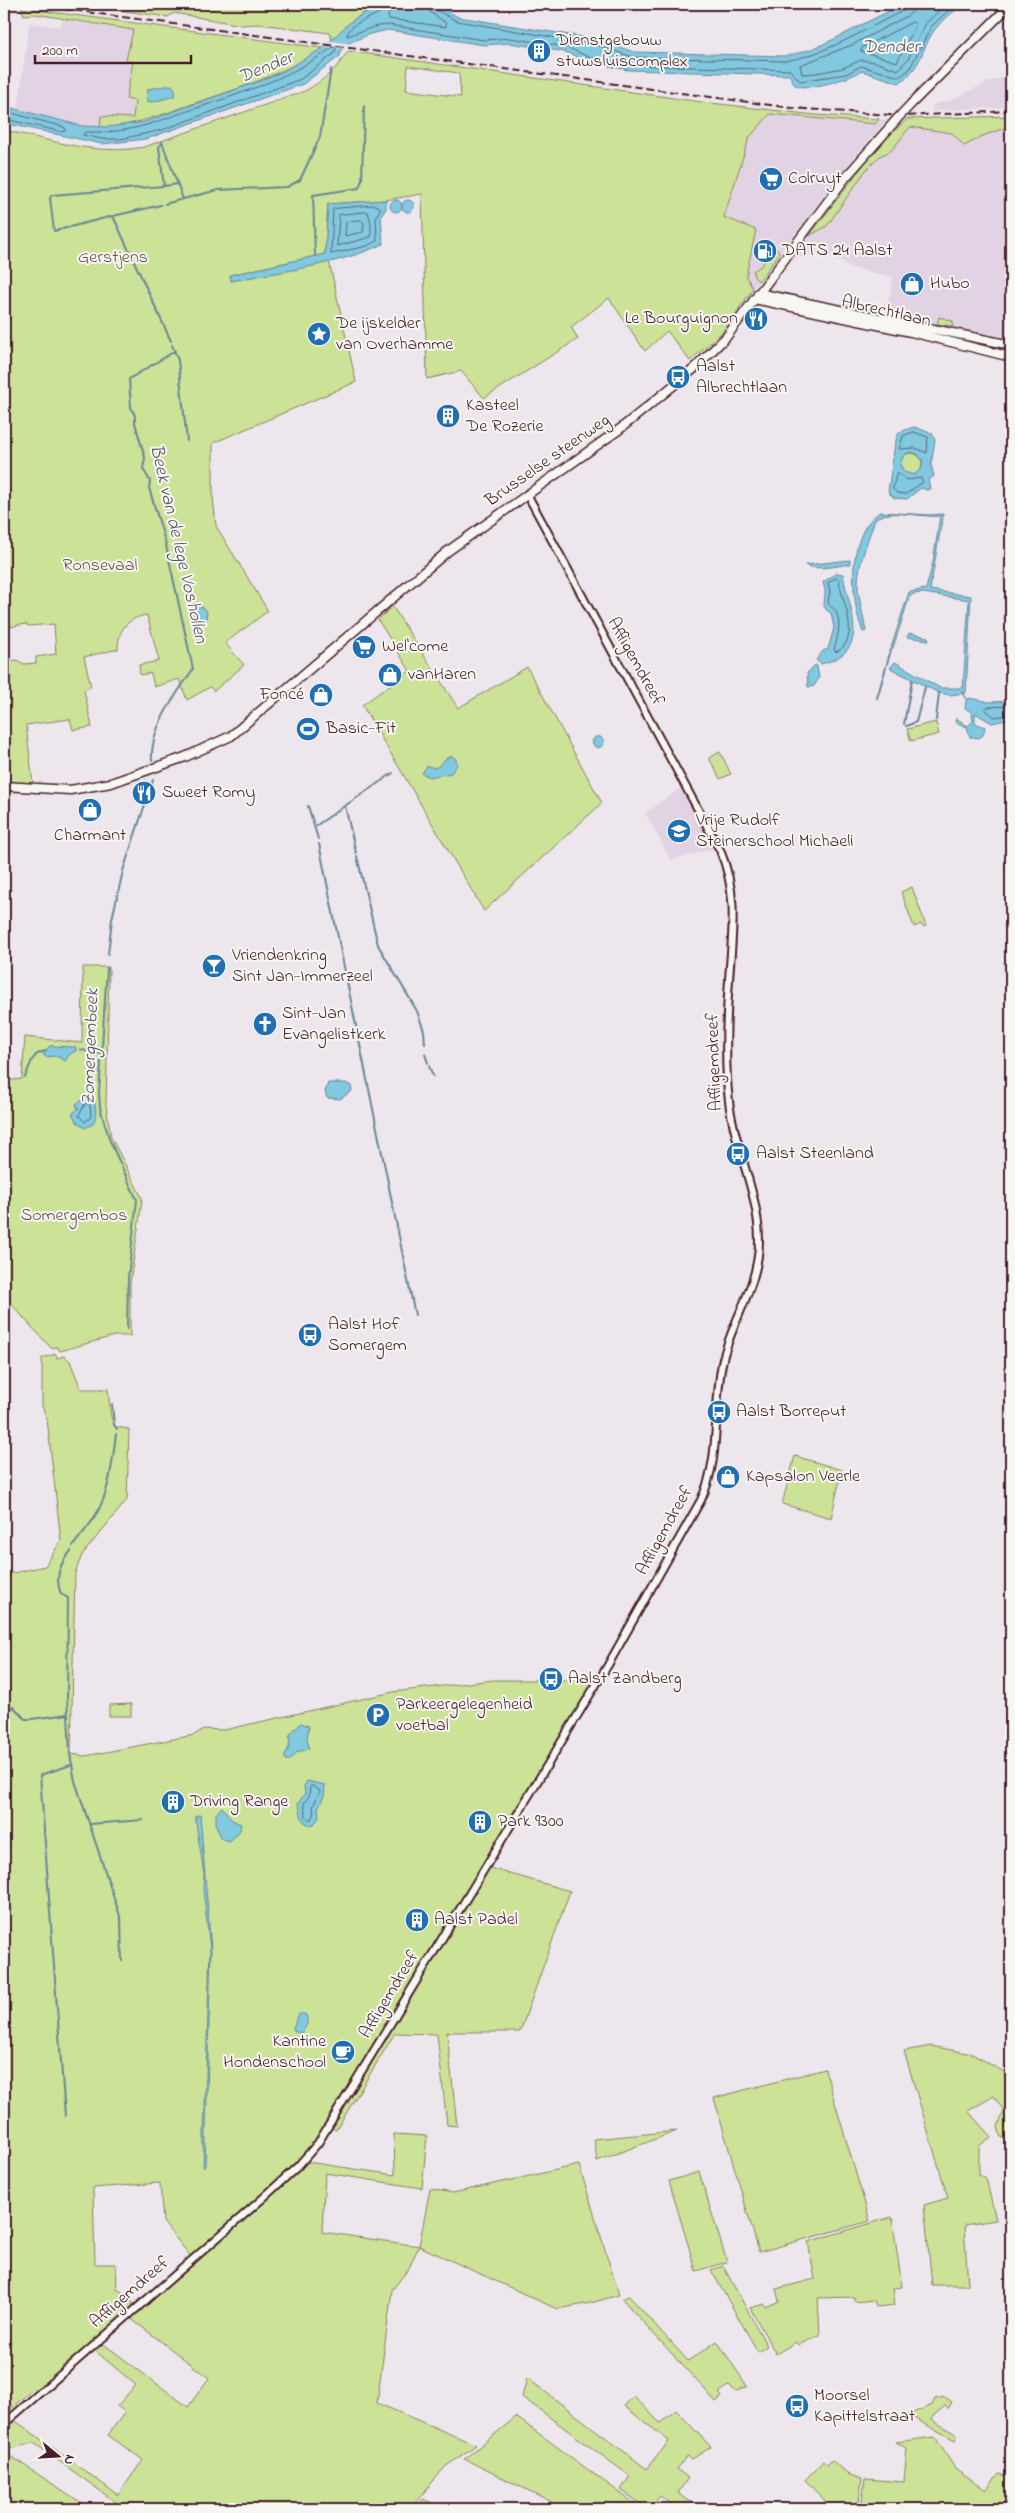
<svg xmlns="http://www.w3.org/2000/svg" width="1015" height="2513" font-family="'Indie Flower',sans-serif">
	<style>
		.built { fill: #e2d3e4 }
		.green { fill: #cbe297; stroke: #8a8061; fill-rule: evenodd }
		.water { fill: #80c9e1; stroke: #6a8598; fill-rule: evenodd }
		.pier { fill: #ede6ec }
		.lines { fill: none; stroke-linecap: round; stroke-linejoin: round }
		.shore { stroke: #606374; stroke-width: 1 }
		.stream { stroke: #6a8598; stroke-width: 2 }
		.tertiary-casing { stroke: #4a1f2b; stroke-width: 10 }
		.primary-casing { stroke: #4a1f2b; stroke-width: 11 }
		.tertiary { stroke: #f6f6f2; stroke-width: 6 }
		.primary { stroke: #f6f6f2; stroke-width: 8 }
		.rail { stroke: #4a1f2b; stroke-width: 2; stroke-dasharray: 8 4; stroke-linecap: butt }
		.primary-bridge-casing { stroke: #4a1f2b; stroke-width: 11; stroke-linecap: butt }
		.primary-bridge { stroke: #f6f6f2; stroke-width: 8 }
		.labels { text-anchor: middle; dominant-baseline: central; stroke-width: 4; stroke-linejoin: round; paint-order: stroke }
		.poi-label { font-size: 18px; fill: #4a1f2b; stroke: #f6f6f2; text-anchor: start }
		.park-label { font-size: 18px; fill: #6a5046; stroke: #f6f6f2 }
		.street-label { font-size: 18px; fill: #4a1f2b; stroke: #f6f6f2 }
		.water-label { font-size: 19px; font-style: italic; fill: #5a5262; stroke: #f6f6f2 }
	</style>
	<rect width="100%" height="100%" fill="#ede6ec"/>
	<filter id="ink" filterUnits="userSpaceOnUse"><feTurbulence type="fractalNoise" baseFrequency=".02" numOctaves="2"/><feDisplacementMap in="SourceGraphic" scale="10" xChannelSelector="R" yChannelSelector="G"/><feConvolveMatrix kernelMatrix="1 2 1 2 8 2 1 2 1" color-interpolation-filters="sRGB"/></filter>
	<g filter="url(#ink)">
		<!-- built -->
		<path class="built" d="M62,20l71,10 -7,30 7,2 -7,37 9,2 -2,17 -31,-2 -2,12 -18,-2 -64,-17 11,-86 32,4z
			M1011,75v32l-79,4 1,-7 16,-3 37,-18z
			M770,114l105,10 4,-5h9l-36,41 -99,129 -7,-13 10,-46 -32,-13 25,-79z
			M1011,126v215l-125,-26 7,-38 -41,-9 -29,-16 -41,9 15,-19 30,-16 39,-56 14,-14 11,-5 19,-24 42,6 12,13 21,-11z
			M681,788l33,61 -43,11 -26,-47z"/>
		<!-- green -->
		<path class="green" d="M74,4h313l-25,10 -13,9 -17,18 -2,-8 -70,-9 -19,1 -67,-12 -6,4z
			M21,8l302,40c-40,27 -86,41 -131,56 -31,11 -59,22 -92,24l1,-12 32,2 2,-17 -9,-2 7,-37 -7,-2 7,-30 -98,-16 -11,1z
			M348,51l346,50 121,14 64,4 -4,5 -105,-10 -21,24 -25,79 32,13 -10,46 7,13 -31,43 -32,29 -23,-30 -22,20 -36,-53 -38,29 7,12 -94,59 -23,-27 -34,8 -5,-185 -36,6 -58,4 -3,50 -95,21 2,6 97,-20 27,121 -143,61v54l3,29 52,85 -43,32 19,22 -30,26 -4,-4 -23,13 -8,-21 -25,8 -3,-14 -11,2 -1,-10 20,-4 -12,-46c-20,3 -29,15 -29,34l-34,8 7,30 -7,3 8,37 -19,3 -3,-11 -44,6 7,59 -29,-3v-124l5,-1 1,5 7,-1 7,4 12,-1v-6l20,-3 -2,-30 -25,2 -4,-2 -21,4v-498c46,10 93,26 140,17l161,-56c18,-10 32,-22 43,-40zM408,66l51,7 2,24 -55,-7z
			M1011,116v10l-26,9 -21,11 -12,-13 -42,-6 -19,24 -11,5 -14,14 -39,56 -18,10 65,-85 33,-32z
			M775,247l5,6 -21,28 -5,-4 -1,-6 8,-5z
			M939,317l14,4v5l-16,-2z
			M900 464a11 11 0 1 1 22 0a11 11 0 1 1-22 0Z
			M392,606l66,102 69,-41 75,136 -118,108 -122,-206 48,-34 -32,-51z
			M936,722l3,12 -28,7 -4,-12z
			M720,752l11,22 -11,5 -11,-21z
			M912,887l14,39 -3,1 -2,-3 -7,3 -13,-35z
			M83,967h26l-3,138 5,32 31,61 -1,10 -11,75v53h-16l-54,15 -3,-4 -6,1 -47,-52v-215l18,-2 3,-42 57,6z
			M56,1354l1,4 7,-2 6,5 11,28h27l3,28 5,10 13,2 -2,71 -45,55 -7,18 -4,181 14,2 109,-21 10,-6 20,1 169,-38 100,-12h106l-113,187 84,24 -50,141h-73l10,94 -10,-1 -10,-91 -42,-1 -59,97 -5,-2 -33,38 -90,79 -17,12 -28,-35 -3,-39 -67,5 2,76h21l1,25 15,9 1,8 -92,85 -8,-2 -29,26v-840l41,-9 16,-25 -14,-122 -5,-13v-48z
			M795,1456l47,14 -11,48 -49,-14z
			M131,1704v12h-22v-11z
			M931,2046l41,8 36,20 3,20v49l-11,-7 -2,-10 6,-15 -10,-15 -26,15 23,26 -12,9v29l7,3 10,42 -32,5 4,60h-36l-8,-80 24,-7 -44,-147z
			M825,2069l45,152 -111,31 -45,-154z
			M677,2131l-80,30 -3,-22z
			M394,2134l33,2 -5,52 -97,-15 -3,59 97,14 11,-57 23,4 126,-28 40,130 -28,8 -34,6 -138,-63 -10,22 -17,22 -15,113 99,42 -31,22 -35,42h-297l4,-6 -83,-60 -22,5 -8,-8v-13l9,-8 105,76 25,-35 -35,-25 17,-23 -8,-6 19,-21 -43,-36 8,-7 87,65 21,-29 -79,-60 137,-118 40,-38 88,13z
			M699,2172l28,90 -31,9 -27,-90z
			M892,2217l10,70 -9,1 2,17 -19,2 -2,-7 -19,2 -1,-5 -36,1 2,37 -22,10 -2,-3 -20,12 -26,-46 14,-4 2,3 13,-6 -3,-12 39,-10 -7,-37z
			M723,2266l44,80 -9,6 -47,-82z
			M629,2296l59,65 29,-20 30,45 -11,6 -7,-7 -10,8 3,4 -6,5 -94,-103z
			M527,2378l120,91 22,-28 -45,-35 10,-10 26,27 16,-13 35,37 -19,12 -5,-3 -10,13 11,9 -10,15 23,16h-24l-17,-13 -4,5 4,4 -3,4h-9l-27,-19 9,-14 -108,-79z
			M945,2397l7,5 -4,7 -3,-3 -11,9 -2,5 25,15 -2,5 -47,-25 24,-10 3,-6z
			M516,2417l126,92h-94l4,-7 -88,-43z
			M935,2437l21,33 30,20 13,-16 12,4v31h-150l4,-30 39,3 3,-34 -11,-6z
			M4,2452l87,57h-87z
			M832,2460l15,14 15,5 -4,30h-40l7,-8 -20,-21 18,-19 4,4z
			M423,2499l22,10h-30z"/>
		<!-- water -->
		<path class="water" d="M387,4h48l23,13 137,22 39,13 150,4c45,-7 80,-37 121,-51 15,-5 46,-1 63,-1l-4,3 -3,-2c-8,8 -19,15 -26,24 -15,22 -12,37 -36,54l-37,-12c-13,7 -53,21 -67,14 -3,-3 -4,-6 -5,-10l-162,-5 -39,-8 -24,-10 -55,-9 -26,2 -96,-15 -18,4 -21,9 -8,7 -1,6 -37,28 -157,55 -44,5 -98,-21v-17l78,20 26,1 36,-5 113,-40 27,-11 39,-23 26,-25 14,-9z
			M172,85l4,6 -2,5 -21,6 -6,-1 1,-12z
			M402 206a6 6 0 1 1 12 0a6 6 0 1 1-12 0Z
			M390 206a6 6 0 1 1 12 0a6 6 0 1 1-12 0Z
			M386,200v9l-5,7 2,28c-47,22 -102,27 -152,37l-1,-6 95,-21 3,-50z
			M914,427l18,6 3,7 -4,25 3,11 -6,4 2,9 -3,1 -6,-2 -14,11 -13,-1 -6,-6 7,-49 4,-11zM911,452l6,2 6,7 -1,7 -8,7 -10,-3 -4,-8 4,-9z
			M880,512l51,3 12,-1 -13,76 41,6 -5,97 -16,2 -11,-2 -49,-25 5,-6 45,26h23l6,-88 -46,-7 -10,1 -4,4 -16,50h-2l18,-56 17,-3 7,-27 7,-46c-17,2 -52,-8 -65,3 -7,23 -21,52 -16,77 2,12 5,23 7,35l-3,1c-13,-32 -17,-99 17,-120z
			M850,560v4c-13,2 -33,7 -45,1z
			M837,573l6,1c5,35 31,77 -22,90l-5,-4 7,-9 5,-2 6,-21 -3,-15c-12,-6 -5,-13 -6,-23 0,-3 -2,-5 -2,-8z
			M198,604l9,7 -1,9 -15,-6z
			M909,633l19,4 1,3 -22,-3z
			M815,665l2,1 2,12 -5,8 -6,1 -1,-14z
			M969,698l21,4 21,-1v18l-19,4 -17,-10v10l10,4 -2,8 -4,3 -9,-1 -3,-10 -12,-5 1,-4 12,8 5,-5 -1,-8 -7,-5 1,-7z
			M592.5 742a5.5 5.5 0 1 1 11 0a5.5 5.5 0 1 1-11 0Z
			M452,756l4,3 1,6 -6,8 -22,4 -7,-4 5,-7 9,2 10,-10z
			M50,1046l26,1v4l-6,3 -5,7 -9,-5 -11,1 -2,-4z
			M328,1083h18l5,3 1,5 -12,8 -13,-1 -2,-6z
			M90,1098l4,1c2,9 3,17 -1,25l-8,4 -8,-6 -5,-8 6,-5 -2,-5 8,-5z
			M301,1723l8,3 -2,12 2,11 -12,3 -7,8h-4l-2,-4 5,-8 1,-14z
			M307,1781l18,4 -1,11 -6,12 1,10 -7,8c-14,-4 -9,-12 -14,-22l7,-11 -1,-7z
			M222,1807l10,13 9,4 -1,6 -10,11 -8,-2 -6,-13v-12z
			M200,1815l11,134 -6,218h-2l7,-218 -7,-60 1,-15 -9,-58z
			M299,2014h6c5,5 1,15 -4,19l-6,-1 -2,-4z"/>
		<!-- pier -->
		<path class="pier" d="M330,41l23,3 -8,5 -23,-2z"/>
		<g class="lines">
			<!-- shore -->
			<path class="shore" d="M387,4c-2,14 -37,14 -40,32l30,-10 12,-1 95,15 26,-2 56,9 25,11 38,7 161,5 10,11 46,-7 15,-8 38,11 10,-7 22,-43 24,-23
				M393,4l-5,12 1,3 57,8v-4l-16,-11 -2,-8
				M434,4l2,6 21,11 136,23 40,13 151,4c43,-6 82,-33 121,-51l3,-6
				M914,4l-1,7 -6,5 -55,29 -52,20 2,9 15,-1 26,-5 18,-8 14,2 23,8 10,-11 18,-36 20,-19
				M913,22l3,3 -19,37 -36,-11 1,-3z
				M333,47l3,1 -1,5 -34,26 -139,51 -41,9h-19l-19,-4 2,-3c48,2 68,-10 112,-24 48,-16 95,-31 136,-61z
				M4,111l60,16 2,3 -3,2 -59,-13
				M375,205l6,3 -5,8 1,25 -10,5 -36,8 2,-45z
				M368,212l3,11v14l-34,9 2,-31z
				M361,220l3,3 -1,9 -18,4 1,-14z
				M914,432l14,5 -1,16 -12,-5 -16,1 4,-13z
				M897,473l11,7 13,-2 2,4 -17,12 -9,-1 -4,-4z
				M836,578l3,2c2,21 24,58 -3,72l-2,-2c3,-11 8,-27 2,-38 -2,-5 -6,-4 -8,-10l2,-11 -2,-8z
				M1011,706l-24,1 -2,2 9,8 17,-2
				M86,1103l4,2 1,12 -6,5 -6,-6z
				M313,1786l7,5 -7,15 1,10 -4,4 -4,-3 -2,-14 5,-7 1,-9z"/>
			<!-- stream -->
			<path class="stream" d="M162,142l21,57 -18,5
				M162,143l-3,4 5,39 14,-2
				M183,199l35,-9 69,-3 13,-7 20,-43 11,-68
				M161,205l-48,11 58,125
				M113,216l-59,15 -4,-33 2,-3 112,-9
				M315,256l-2,-61 46,-7 3,-8 2,-74
				M172,345l6,15 9,81
				M962,692l5,8
				M877,698l14,-48
				M936,720l3,-27
				M904,724l8,-44
				M906,726l10,-4 9,-35
				M152,760c-2,-34 24,-64 41,-91l-28,-128 -16,-53 1,-7 -7,-12 2,-11 -10,-35v-7l-4,-9 -2,-28 46,-28
				M308,806l10,33
				M345,806l11,47
				M314,827l79,-54
				M319,844l96,471
				M357,856l21,89 39,66 7,20 1,13
				M108,954l4,-35 11,-48 30,-91
				M107,968l-8,125 1,15 10,33 27,59 -9,78 -1,51
				M81,1050l22,4
				M425,1054l3,9
				M429,1066l4,10
				M25,1077c6,-12 6,-24 21,-26
				M112,1404l2,21 3,4
				M73,1546c6,-9 14,-17 19,-25 18,-26 20,-57 24,-87
				M32,1719l36,-5
				M4,1720l9,-14 12,13h5
				M70,1754l5,27 46,138 1,42
				M70,1754l-3,-58 1,-98 -7,-4c-7,-17 -1,-31 10,-43
				M90,1824l53,-4
				M65,2116l-25,-341 31,-10
				M1010,2488l1,-4
				M1002,2509l6,-14"/>
			<!-- tertiary casing -->
			<g class="tertiary-casing">
				<path id="tertiary" d="M4,2424l258,-225 36,-33 20,-23 290,-478 93,-165c21,-44 11,-94 22,-141 10,-41 36,-74 36,-118 0,-49 -25,-93 -30,-140 -5,-40 -3,-81 0,-121 3,-48 10,-84 -9,-130l-193,-356"/>
			</g>
			<!-- primary casing -->
			<g class="primary-casing">
				<path id="primary" d="M912,103l99,-99
					M758,293l253,52
					M754,299l157,33 100,25
					M4,786l66,4 41,-7 74,-26 46,-21 217,-185 172,-122 75,-61 32,-32 119,-159 51,-58"/>
			</g>
			<!-- tertiary -->
			<use href="#tertiary" class="tertiary"/>
			<!-- primary -->
			<use href="#primary" class="primary"/>
			<!-- rail -->
			<path class="rail" d="M27,4l765,104 111,8 108,-5"/>
			<!-- primary-bridge casing -->
			<g class="primary-bridge-casing">
				<path id="primary-bridge" d="M897,119l15,-16"/>
			</g>
			<!-- primary-bridge -->
			<use href="#primary-bridge" class="primary-bridge"/>
		</g>
	</g>
	<!-- icons -->
	<defs>
		<g id="building-disc" transform="scale(1.25)"><circle r="9.5" fill="#1f6fb2" stroke="#f6f6f2"/><path d="M-4-6H4V6H1V3H-1V6H-4ZM-2.5-4.3h1.7v1.8h-1.7ZM.8-4.3h1.7v1.8H.8ZM-2.5-1h1.7V.8h-1.7ZM.8-1h1.7V.8H.8Z" fill="#fff"/></g>
		<g id="supermarket-disc" transform="scale(1.25)"><circle r="9.5" fill="#1f6fb2" stroke="#f6f6f2"/><path d="M-6-5.5h2.5l.6 2H6L4.5 2H-2.5L-4.4-4H-6ZM-1.5 3.2a1.3 1.3 0 1 0 .1 0ZM3 3.2a1.3 1.3 0 1 0 .1 0Z" fill="#fff"/></g>
		<g id="fuel-disc" transform="scale(1.25)"><circle r="9.5" fill="#1f6fb2" stroke="#f6f6f2"/><path d="M-5.5-6h7V0h2V4h1.3V-2.5L3-4.5l.8-.8L6-3V5H2.5V1h-1V6h-7ZM-4.2-4.7v3.2H.2V-4.7Z" fill="#fff"/></g>
		<g id="shop-disc" transform="scale(1.25)"><circle r="9.5" fill="#1f6fb2" stroke="#f6f6f2"/><path d="M-5-2.5h2.3a2.7 3.5 0 0 1 5.4 0H5L5.5 6h-11ZM-1.5-2.5h3a1.5 2.3 0 0 0-3 0Z" fill="#fff"/></g>
		<g id="restaurant-disc" transform="scale(1.25)"><circle r="9.5" fill="#1f6fb2" stroke="#f6f6f2"/><path d="M-5-6h1v4h1v-4h1v4h1v-4h1v5L-1.5 .5V6h-2V.5L-5-1ZM5-6V6H3V1.5H1.5Q1.5-4 5-6Z" fill="#fff"/></g>
		<g id="sight-disc" transform="scale(1.25)"><circle r="9.5" fill="#1f6fb2" stroke="#f6f6f2"/><path d="M0-6L1.8-2.2L6-1.7L2.9 1.2L3.7 5.4L0 3.3L-3.7 5.4L-2.9 1.2L-6-1.7L-1.8-2.2Z" fill="#fff"/></g>
		<g id="bus-disc" transform="scale(1.25)"><circle r="9.5" fill="#1f6fb2" stroke="#f6f6f2"/><path d="M-5-6H5V4H4V6H2V4H-2V6H-4V4H-5ZM-3.5-4V0h7V-4ZM-3.5 1.2v1.5H-2V1.2ZM2 1.2v1.5H3.5V1.2Z" fill="#fff"/></g>
		<g id="stadium-disc" transform="scale(1.25)"><circle r="9.5" fill="#1f6fb2" stroke="#f6f6f2"/><path d="M0-5a6.5 5 0 1 0 0 10a6.5 5 0 1 0 0-10ZM-3.5-1.8h7v3.6h-7Z" fill="#fff"/></g>
		<g id="school-disc" transform="scale(1.25)"><circle r="9.5" fill="#1f6fb2" stroke="#f6f6f2"/><path d="M0-5L7-2L0 1L-7-2ZM-4 1L0 2.5L4 1V4Q0 6-4 4Z" fill="#fff"/></g>
		<g id="bar-disc" transform="scale(1.25)"><circle r="9.5" fill="#1f6fb2" stroke="#f6f6f2"/><path d="M-6-5H6L.8 .8V4.5H3.5V6h-7V4.5H-.8V.8Z" fill="#fff"/></g>
		<g id="church-disc" transform="scale(1.25)"><circle r="9.5" fill="#1f6fb2" stroke="#f6f6f2"/><path d="M-1.2-6h2.4v3.5h3.3v2.4h-3.3V6h-2.4V-.1h-3.3v-2.4h3.3Z" fill="#fff"/></g>
		<g id="parking-disc" transform="scale(1.25)"><circle r="9.5" fill="#1f6fb2" stroke="#f6f6f2"/><path d="M-3.5-5.5H1a3.5 3.5 0 0 1 0 7H-1V5.5H-3.5ZM-1-3.4V-.6H.8a1.4 1.4 0 0 0 0-2.8Z" fill="#fff"/></g>
		<g id="cafe-disc" transform="scale(1.25)"><circle r="9.5" fill="#1f6fb2" stroke="#f6f6f2"/><path d="M-5.5-4.5H6V0H3Q3 3.5 0 3.5H-2.5Q-5.5 3.5-5.5 0ZM3-3.2v2h1.7v-2ZM-6 4.5H4V6H-6Z" fill="#fff"/></g>
	</defs>
	<g fill-rule="evenodd">
		<use href="#building-disc" x="539" y="51"/>
		<use href="#supermarket-disc" x="771" y="179"/>
		<use href="#fuel-disc" x="765" y="251"/>
		<use href="#shop-disc" x="912" y="284"/>
		<use href="#restaurant-disc" x="756" y="319"/>
		<use href="#sight-disc" x="319" y="334"/>
		<use href="#bus-disc" x="678" y="377"/>
		<use href="#building-disc" x="448" y="416"/>
		<use href="#supermarket-disc" x="364" y="647"/>
		<use href="#shop-disc" x="390" y="675"/>
		<use href="#shop-disc" x="321" y="695"/>
		<use href="#stadium-disc" x="308" y="729"/>
		<use href="#restaurant-disc" x="144" y="793"/>
		<use href="#shop-disc" x="90" y="810"/>
		<use href="#school-disc" x="679" y="831"/>
		<use href="#bar-disc" x="214" y="966"/>
		<use href="#church-disc" x="265" y="1024"/>
		<use href="#bus-disc" x="738" y="1154"/>
		<use href="#bus-disc" x="310" y="1335"/>
		<use href="#bus-disc" x="719" y="1412"/>
		<use href="#shop-disc" x="728" y="1477"/>
		<use href="#bus-disc" x="551" y="1679"/>
		<use href="#parking-disc" x="378" y="1715"/>
		<use href="#building-disc" x="173" y="1802"/>
		<use href="#building-disc" x="480" y="1822"/>
		<use href="#building-disc" x="417" y="1920"/>
		<use href="#cafe-disc" x="343" y="2052"/>
		<use href="#bus-disc" x="797" y="2406"/>
	</g>
	<g class="labels">
		<!-- poi labels -->
		<g class="poi-label">
			<text x="556" y="41">Dienstgebouw<tspan x="556" dy="21">stuwsluiscomplex</tspan></text>
			<text x="788" y="179">Colruyt</text>
			<text x="782" y="251">DATS 24 Aalst</text>
			<text x="930" y="284">Hubo</text>
			<text x="738" y="319" text-anchor="end">Le Bourguignon</text>
			<text x="336" y="324">De ijskelder<tspan x="336" dy="21">van Overhamme</tspan></text>
			<text x="696" y="367">Aalst<tspan x="696" dy="21">Albrechtlaan</tspan></text>
			<text x="466" y="406">Kasteel<tspan x="466" dy="21">De Rozerie</tspan></text>
			<text x="382" y="647">Wel'come</text>
			<text x="408" y="675">vanHaren</text>
			<text x="304" y="695" text-anchor="end">Foncé</text>
			<text x="326" y="729">Basic-Fit</text>
			<text x="162" y="793">Sweet Romy</text>
			<text x="696" y="821">Vrije Rudolf<tspan x="696" dy="21">Steinerschool Michaeli</tspan></text>
			<text x="90" y="836" text-anchor="middle">Charmant</text>
			<text x="232" y="956">Vriendenkring<tspan x="232" dy="21">Sint Jan-Immerzeel</tspan></text>
			<text x="282" y="1014">Sint-Jan<tspan x="282" dy="21">Evangelistkerk</tspan></text>
			<text x="756" y="1154">Aalst Steenland</text>
			<text x="328" y="1325">Aalst Hof<tspan x="328" dy="21">Somergem</tspan></text>
			<text x="736" y="1412">Aalst Borreput</text>
			<text x="746" y="1477">Kapsalon Veerle</text>
			<text x="568" y="1679">Aalst Zandberg</text>
			<text x="396" y="1705">Parkeergelegenheid<tspan x="396" dy="21">voetbal</tspan></text>
			<text x="190" y="1802">Driving Range</text>
			<text x="498" y="1822">Park 9300</text>
			<text x="434" y="1920">Aalst Padel</text>
			<text x="326" y="2042" text-anchor="end">Kantine<tspan x="326" dy="21">Hondenschool</tspan></text>
			<text x="814" y="2396">Moorsel<tspan x="814" dy="21">Kapittelstraat</tspan></text>
		</g>
		<!-- park labels -->
		<g class="park-label">
			<text x="113" y="258">Gerstjens</text>
			<text x="100" y="566">Ronsevaal</text>
			<text x="74" y="1216">Somergembos</text>
		</g>
		<!-- street labels -->
		<g class="street-label">
			<text transform="translate(886 312) rotate(13)">Albrechtlaan</text>
			<text transform="translate(548 461) rotate(-35)">Brusselse steenweg</text>
			<text transform="translate(635 662) rotate(61)">Affligemdreef</text>
			<text transform="translate(715 1062) rotate(-92)">Affligemdreef</text>
			<text transform="translate(665 1531) rotate(-61)">Affligemdreef</text>
			<text transform="translate(390 1995) rotate(-59)">Affligemdreef</text>
			<text transform="translate(130 2293) rotate(-41)">Affligemdreef</text>
		</g>
		<!-- water labels -->
		<g class="water-label">
			<text x="891" y="47">Dender</text>
			<text transform="translate(266 68) rotate(-22)">Dender</text>
			<text transform="translate(178 544) rotate(77)">Beek van de lege Voshollen</text>
			<text transform="translate(91 1047) rotate(-88)">Zomergembeek</text>
		</g>
	</g>
	<!-- margin -->
	<rect width="1015" height="2513" fill="none" stroke="#f6f6f2" stroke-width="20"/>
	<rect x="10" y="10" width="995" height="2493" fill="none" stroke="#4a1f2b" stroke-width="2" filter="url(#ink)"/>
	<!-- north arrow -->
	<g transform="translate(58 2456) rotate(108)" stroke="#f6f6f2" stroke-width="4" paint-order="stroke">
	<path d="M0-4L9 19L0 12L-9 19Z" fill="#4a1f2b"/>
	<text y="-8" font-size="14" font-weight="bold" text-anchor="middle" fill="#4a1f2b">N</text>
	</g>
	<!-- scale -->
	<path d="M35 55v8h156v-8" fill="none" stroke="#4a1f2b" stroke-width="2.5"/>
	<text x="42" y="55" font-size="15" fill="#4a1f2b" stroke="#f6f6f2" stroke-width="4" paint-order="stroke">200 m</text>
</svg>
